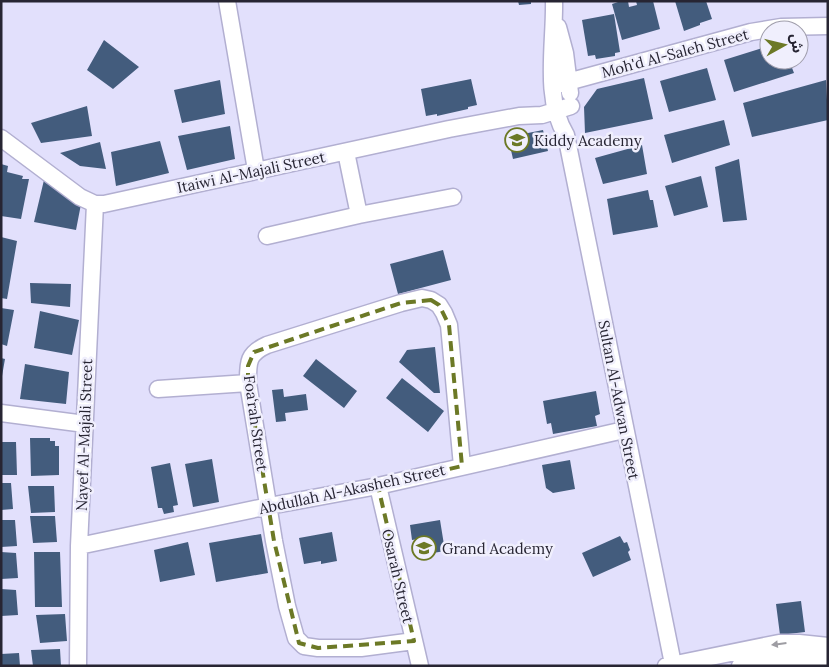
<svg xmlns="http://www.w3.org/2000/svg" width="829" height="667" font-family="Lora,'Noto Sans Arabic',serif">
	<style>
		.building { fill: #435c7d }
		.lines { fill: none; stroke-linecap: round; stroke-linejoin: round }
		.minor-casing { stroke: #b2afd1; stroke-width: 19 }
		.minor { stroke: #fff; stroke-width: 16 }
		.oneway { fill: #9e9da3 }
		.marked { fill: none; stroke: #6c7926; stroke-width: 4; stroke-dasharray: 10 6; stroke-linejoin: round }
		.labels { text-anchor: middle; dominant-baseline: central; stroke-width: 5; stroke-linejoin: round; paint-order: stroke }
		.street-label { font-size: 15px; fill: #272533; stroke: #f0effd }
		.poi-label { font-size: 15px; fill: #272533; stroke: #f0effd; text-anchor: start }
	</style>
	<rect width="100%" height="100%" fill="#e2e0fc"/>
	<!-- building -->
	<path class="building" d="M518,1h13v3l-12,1z
		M621,1h7l1,6 8,-2 -1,-4h17l7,28 -38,11 -10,-36z
		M675,1h31l6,18 -12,4v2l-16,6z
		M614,14l6,38 -5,1v3l-19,3 -1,-4 -7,1 -6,-36z
		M104,40l35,27 -26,22 -26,-19z
		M769,46v14h20l5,13 -60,19 -10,-32z
		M707,68l9,32 -47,12 -9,-31z
		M644,78l9,41 -68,14 -1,-26 13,-18z
		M471,79l6,26 -9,2v2l-31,7v-2l-11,2 -5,-27z
		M220,80l5,34 -43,9 -8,-33z
		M826,80l2,40 -76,17 -9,-34z
		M87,106l5,30 -51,7 -10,-20z
		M724,120l6,25 -58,18 -8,-28z
		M230,126l5,33 -48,11 -9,-34z
		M543,130l5,21 -35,8 -5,-22z
		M160,141l9,32 -53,13 -5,-34z
		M100,142l6,27 -26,-3 -20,-13z
		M642,145l5,29 -44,10 -8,-26z
		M739,159l8,61 -24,2 -8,-55z
		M1,164l7,2 -1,6 16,4 -1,3h7l-8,40 -20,-3z
		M701,176l7,31 -34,9 -9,-30z
		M44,180l38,19 -6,31 -42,-8z
		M648,190l2,10h3l5,27 -45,8 -6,-36z
		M1,237l16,4 -10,58 -6,-1z
		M443,250l8,30 -53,14 -8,-30z
		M30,283l41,1 -1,23 -39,-4z
		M1,308l13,2 -7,36 -6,-2z
		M40,311l39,9 -7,35 -38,-7z
		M435,347l5,46h-6l-35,-31 8,-12z
		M1,358l4,1 -3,17h-1z
		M316,359l41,32 -13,17 -41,-32z
		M25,364l44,8 -3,32 -46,-5z
		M402,378l42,33 -16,21 -42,-34z
		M283,389l1,8 22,-3 2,16 -23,3 1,8 -10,1 -4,-32z
		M596,391l4,23 -5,2 2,10 -44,8 -2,-11 -4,1 -4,-23z
		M30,438h20v3h5v5h4v29l-28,1z
		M1,442h15l1,33h-16z
		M212,459l7,43 -26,5 -8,-43z
		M570,460l5,29 -22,4 -7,-5 -4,-23z
		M170,463l8,42 -5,1 1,6 -10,2 -2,-6h-4l-7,-41z
		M1,483h10l2,26 -12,1z
		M28,486h26l1,26 -24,1z
		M30,516h25l2,26 -24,1z
		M1,520h14l2,26 -16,1z
		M440,520l5,31 -24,4 -3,-16 -6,1 -2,-15z
		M332,532l5,29 -16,3v-3l-17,3 -5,-26z
		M261,534l7,39 -52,9 -7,-39z
		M620,536l4,7 3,-1 3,8 -2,2 3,8 -38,17 -11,-24z
		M188,542l7,33 -35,7 -6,-32z
		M1,552l15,1 2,25 -17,1z
		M34,552h26l2,55h-27z
		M1,589l15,1 2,25 -17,1z
		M801,601l4,31 -25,3 -4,-31z
		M65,614l2,27 -27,2 -4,-28z
		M60,649l1,17h-28l-2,-16z
		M19,653l1,13h-19v-12z"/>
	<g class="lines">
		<!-- minor casing -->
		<g class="minor-casing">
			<path id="minor" d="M227,1l29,169
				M554,1c1,42 -11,97 12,134l107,529
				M558,27l7,26 5,40
				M553,86l198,-54 30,-5 47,-1
				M1,138l79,59 15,7h9l345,-75 70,-13 23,-1 29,-9
				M359,215l94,-18
				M267,236l92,-21 -13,-63
				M158,389l90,-6
				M1,413l84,11
				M378,486l42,180
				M79,546l190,-40 109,-20 246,-56
				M414,641l-53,7h-43l-14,-2 -8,-8 -9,-32 -13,-65 -26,-158c0,-20 -1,-29 19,-38l134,-42 21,-5 9,2 8,5 5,8 5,12 13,141
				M78,666l1,-120 16,-342
				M666,666l113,-23h20l29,3
				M740,666l40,-7 48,-1"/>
		</g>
		<!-- minor -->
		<use href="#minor" class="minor"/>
	</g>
	<!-- one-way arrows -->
	<defs><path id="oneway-solid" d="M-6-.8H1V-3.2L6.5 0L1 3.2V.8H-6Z" transform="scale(1.25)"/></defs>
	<use class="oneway" href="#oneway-solid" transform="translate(779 644) rotate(173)"/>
	<!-- marked area -->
	<path class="marked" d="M431,300l8,5 10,20 13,141 -84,20 36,155 -96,7 -19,-5 -25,-102 -26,-158v-17l6,-14 147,-49z"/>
	<!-- icons -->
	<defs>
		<g id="school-ring" transform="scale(1.25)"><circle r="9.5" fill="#f0effd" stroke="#6c7926" stroke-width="1.5"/><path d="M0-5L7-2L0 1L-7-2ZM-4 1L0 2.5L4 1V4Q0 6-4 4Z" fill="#6c7926"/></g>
	</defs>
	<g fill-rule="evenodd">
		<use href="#school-ring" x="517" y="140"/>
		<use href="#school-ring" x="424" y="548"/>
	</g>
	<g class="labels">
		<!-- street labels -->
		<g class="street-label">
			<text transform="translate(675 53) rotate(-15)">Moh'd Al-Saleh Street</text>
			<text transform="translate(251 172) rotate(-12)">Itaiwi Al-Majali Street</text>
			<text transform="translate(619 400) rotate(79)">Sultan Al-Adwan Street</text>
			<text transform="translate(256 423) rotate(82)">Foa‘rah Street</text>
			<text transform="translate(84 435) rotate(-88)">Nayef Al-Majali Street</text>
			<text transform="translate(352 489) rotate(-12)">Abdullah Al-Akasheh Street</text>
			<text transform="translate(398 576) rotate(77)">Osarah Street</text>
		</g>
		<!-- poi labels -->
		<g class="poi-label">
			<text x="534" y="140">Kiddy Academy</text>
			<text x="442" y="548">Grand Academy</text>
		</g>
	</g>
	<!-- border -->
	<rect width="829" height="667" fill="none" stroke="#272533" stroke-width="5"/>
	<!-- north arrow -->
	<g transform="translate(784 45) rotate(82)"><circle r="24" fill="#f0effd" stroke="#a09eac"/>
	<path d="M0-4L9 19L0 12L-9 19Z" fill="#6c7926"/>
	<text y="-8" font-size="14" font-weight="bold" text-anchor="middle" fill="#272533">ش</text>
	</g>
</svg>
